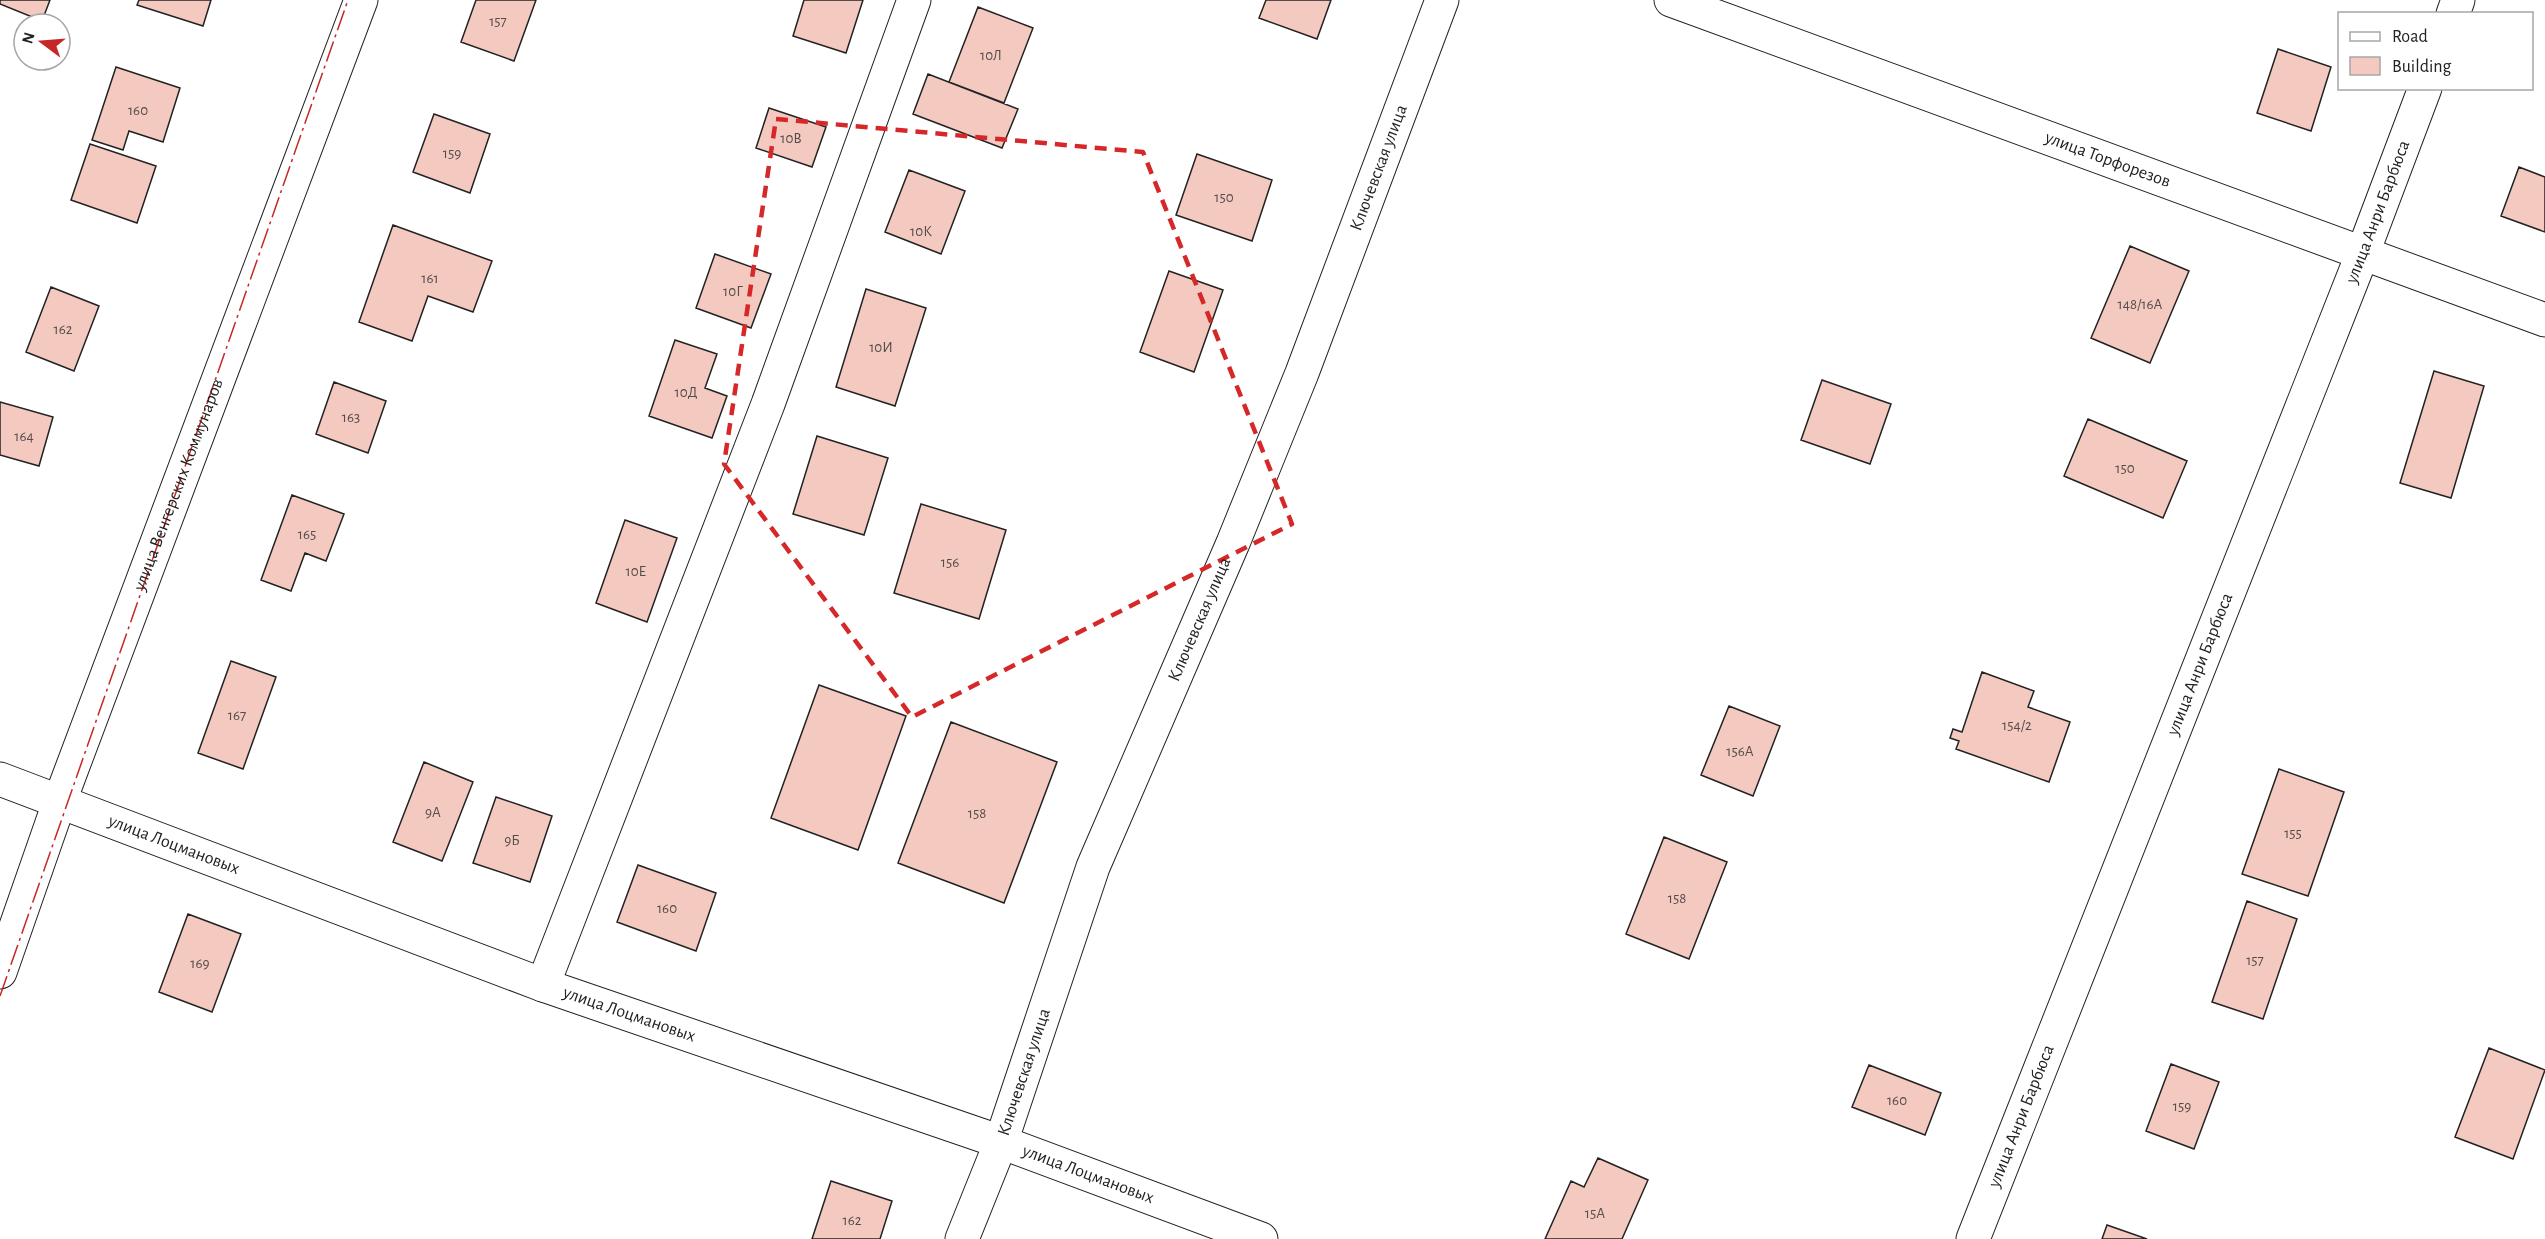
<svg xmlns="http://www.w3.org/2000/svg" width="2545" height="1239" font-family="'Alegreya Sans',sans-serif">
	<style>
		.building { fill: #f3c9c0; stroke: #222; stroke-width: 1.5 }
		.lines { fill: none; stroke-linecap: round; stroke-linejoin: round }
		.street-casing { stroke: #222; stroke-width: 35 }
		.street { stroke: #fff; stroke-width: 33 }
		.power { stroke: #c62828; stroke-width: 1.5; stroke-dasharray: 21 4.5 3 4.5; stroke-linecap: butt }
		.marked { fill: none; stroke: #d62828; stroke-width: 4.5; stroke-dasharray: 12 8; stroke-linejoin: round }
		.labels { text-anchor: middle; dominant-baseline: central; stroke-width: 4.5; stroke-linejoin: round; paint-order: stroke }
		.number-label { font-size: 15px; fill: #564c4a }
		.street-label { font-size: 18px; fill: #222; stroke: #fff }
	</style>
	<rect width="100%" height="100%" fill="#fff"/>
	<!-- building -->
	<path class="building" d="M0,0h50l-8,21 -42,-17z
		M139,0h72l-8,26 -66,-21z
		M476,0h60l-22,61 -53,-19z
		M804,0h59l-17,53 -53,-17z
		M1266,0h65l-14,39 -58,-21z
		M978,7l55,21 -29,75 -55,-21z
		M2278,49l53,18 -20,64 -54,-18z
		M116,67l64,21 -17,54 -34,-11 -6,19 -31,-10z
		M928,74l90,35 -16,39 -89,-34z
		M769,108l57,19 -14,40 -56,-19z
		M434,114l56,20 -20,59 -57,-21z
		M90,144l66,22 -19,57 -66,-23z
		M1197,154l75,26 -20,61 -76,-26z
		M2519,167l26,10v55l-44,-16z
		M909,170l56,21 -24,63 -56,-22z
		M393,225l99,36 -19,51 -45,-16 -16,45 -53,-19z
		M2130,246l59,25 -39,92 -59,-25z
		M715,254l56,20 -20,54 -55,-20z
		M1169,271l54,19 -29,82 -54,-20z
		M51,287l48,19 -25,65 -48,-19z
		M866,289l60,19 -31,98 -59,-19z
		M675,340l42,14 -12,34 22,8 -15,42 -63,-22z
		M2434,371l50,15 -33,112 -51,-15z
		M1822,380l69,24 -21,60 -69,-24z
		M334,382l52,19 -18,52 -52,-19z
		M0,402l53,15 -14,49 -39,-11z
		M2088,419l99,42 -24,57 -99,-42z
		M817,436l71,22 -24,77 -71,-21z
		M292,495l52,19 -18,47 -21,-8 -14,38 -30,-11z
		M921,504l85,26 -27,89 -85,-26z
		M625,520l52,18 -30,84 -51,-19z
		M231,661l45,16 -33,92 -45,-16z
		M1982,672l52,19 -6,16 42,15 -21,60 -93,-33 3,-8 -9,-3 3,-9 9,3z
		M819,685l87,31 -48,134 -87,-32z
		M1729,706l51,20 -27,70 -52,-21z
		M951,722l106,40 -53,141 -106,-40z
		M424,762l49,20 -31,79 -49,-19z
		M2279,769l65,23 -36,104 -66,-22z
		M496,797l56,19 -22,66 -57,-19z
		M1664,837l63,25 -38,97 -63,-25z
		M638,865l78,28 -20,58 -79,-29z
		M2247,901l50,18 -34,100 -51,-17z
		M188,914l53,20 -29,78 -53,-20z
		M2489,1048l56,22 -32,89 -58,-22z
		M2171,1064l48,18 -25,67 -48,-18z
		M1869,1065l72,28 -16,42 -73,-28z
		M1598,1158l50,22 -26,59h-77l26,-58 13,6z
		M831,1181l61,20 -12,38h-68z
		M2107,1225l40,14h-45z"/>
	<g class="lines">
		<!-- street casing -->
		<g class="street-casing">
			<g id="street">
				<path id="s1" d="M1671,0l874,320"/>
				<path d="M2453,14l5,-14"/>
				<path id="s2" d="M0,779l543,206 458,157 260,97"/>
				<path id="s3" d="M0,972l59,-169 302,-803"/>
				<path d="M543,985l225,-581 146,-404"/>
				<path id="s4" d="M962,1239l39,-97 92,-275 140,-324 69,-170 140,-373"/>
				<path id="s5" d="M1973,1239l389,-984 63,-167"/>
			</g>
		</g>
		<!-- street -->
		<use href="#street" class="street"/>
		<!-- power -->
		<path class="power" d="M0,996l348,-996"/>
	</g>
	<!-- marked area -->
	<path class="marked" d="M776,119l367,33 149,372 -380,193 -188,-253z"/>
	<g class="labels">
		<!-- number labels -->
		<g class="number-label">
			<text x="498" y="21">157</text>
			<text x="991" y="55">10Л</text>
			<text x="138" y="110">160</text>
			<text x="791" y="138">10В</text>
			<text x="452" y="153">159</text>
			<text x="1224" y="197">150</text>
			<text x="921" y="231">10К</text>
			<text x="430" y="278">161</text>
			<text x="733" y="291">10Г</text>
			<text x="2140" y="304">148/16А</text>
			<text x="63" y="329">162</text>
			<text x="881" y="347">10И</text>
			<text x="686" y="392">10Д</text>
			<text x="351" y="417">163</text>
			<text x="24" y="436">164</text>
			<text x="2125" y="468">150</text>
			<text x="307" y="534">165</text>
			<text x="950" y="562">156</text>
			<text x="636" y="571">10Е</text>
			<text x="237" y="715">167</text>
			<text x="2017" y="725">154/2</text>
			<text x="1740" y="751">156А</text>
			<text x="433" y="812">9А</text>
			<text x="977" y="813">158</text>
			<text x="2293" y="833">155</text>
			<text x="512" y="840">9Б</text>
			<text x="1677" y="898">158</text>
			<text x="667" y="908">160</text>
			<text x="2255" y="960">157</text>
			<text x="200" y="963">169</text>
			<text x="1897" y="1100">160</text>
			<text x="2182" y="1106">159</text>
			<text x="1595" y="1213">15А</text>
			<text x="852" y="1220">162</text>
		</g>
		<!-- street labels -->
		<g class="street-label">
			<text stroke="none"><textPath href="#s1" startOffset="465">улица Торфорезов</textPath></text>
			<text stroke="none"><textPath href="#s4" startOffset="1150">Ключевская улица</textPath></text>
			<text stroke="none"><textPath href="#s5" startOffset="1104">улица Анри Барбюса</textPath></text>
			<text stroke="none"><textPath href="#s3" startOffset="519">улица Венгерских Коммунаров</textPath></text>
			<text stroke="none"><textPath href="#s4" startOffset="664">Ключевская улица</textPath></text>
			<text stroke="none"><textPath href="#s5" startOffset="618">улица Анри Барбюса</textPath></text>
			<text stroke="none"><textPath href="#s2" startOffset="186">улица Лоцмановых</textPath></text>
			<text stroke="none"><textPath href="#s2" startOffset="672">улица Лоцмановых</textPath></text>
			<text stroke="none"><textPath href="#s4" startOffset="178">Ключевская улица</textPath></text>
			<text stroke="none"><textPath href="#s5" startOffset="132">улица Анри Барбюса</textPath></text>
			<text stroke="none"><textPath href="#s2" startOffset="1158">улица Лоцмановых</textPath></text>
		</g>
	</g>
	<!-- legend -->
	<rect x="2338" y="12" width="195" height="78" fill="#ffffff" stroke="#a7a7a7" stroke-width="1.5"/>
	<rect x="2350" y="32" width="30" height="9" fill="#ffffff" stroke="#a7a7a7" stroke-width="1.5"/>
	<text x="2392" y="42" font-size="18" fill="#222222">Road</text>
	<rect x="2350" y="57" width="30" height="18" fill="#f3c9c0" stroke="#a7a7a7" stroke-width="1.5"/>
	<text x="2392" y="72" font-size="18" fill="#222222">Building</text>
	<!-- north arrow -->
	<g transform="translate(42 42) rotate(286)"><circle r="28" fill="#ffffff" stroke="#a7a7a7" stroke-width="1.5"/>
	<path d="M0-4.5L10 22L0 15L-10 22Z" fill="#c62828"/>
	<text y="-9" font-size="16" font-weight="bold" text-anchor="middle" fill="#222222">N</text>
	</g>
</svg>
